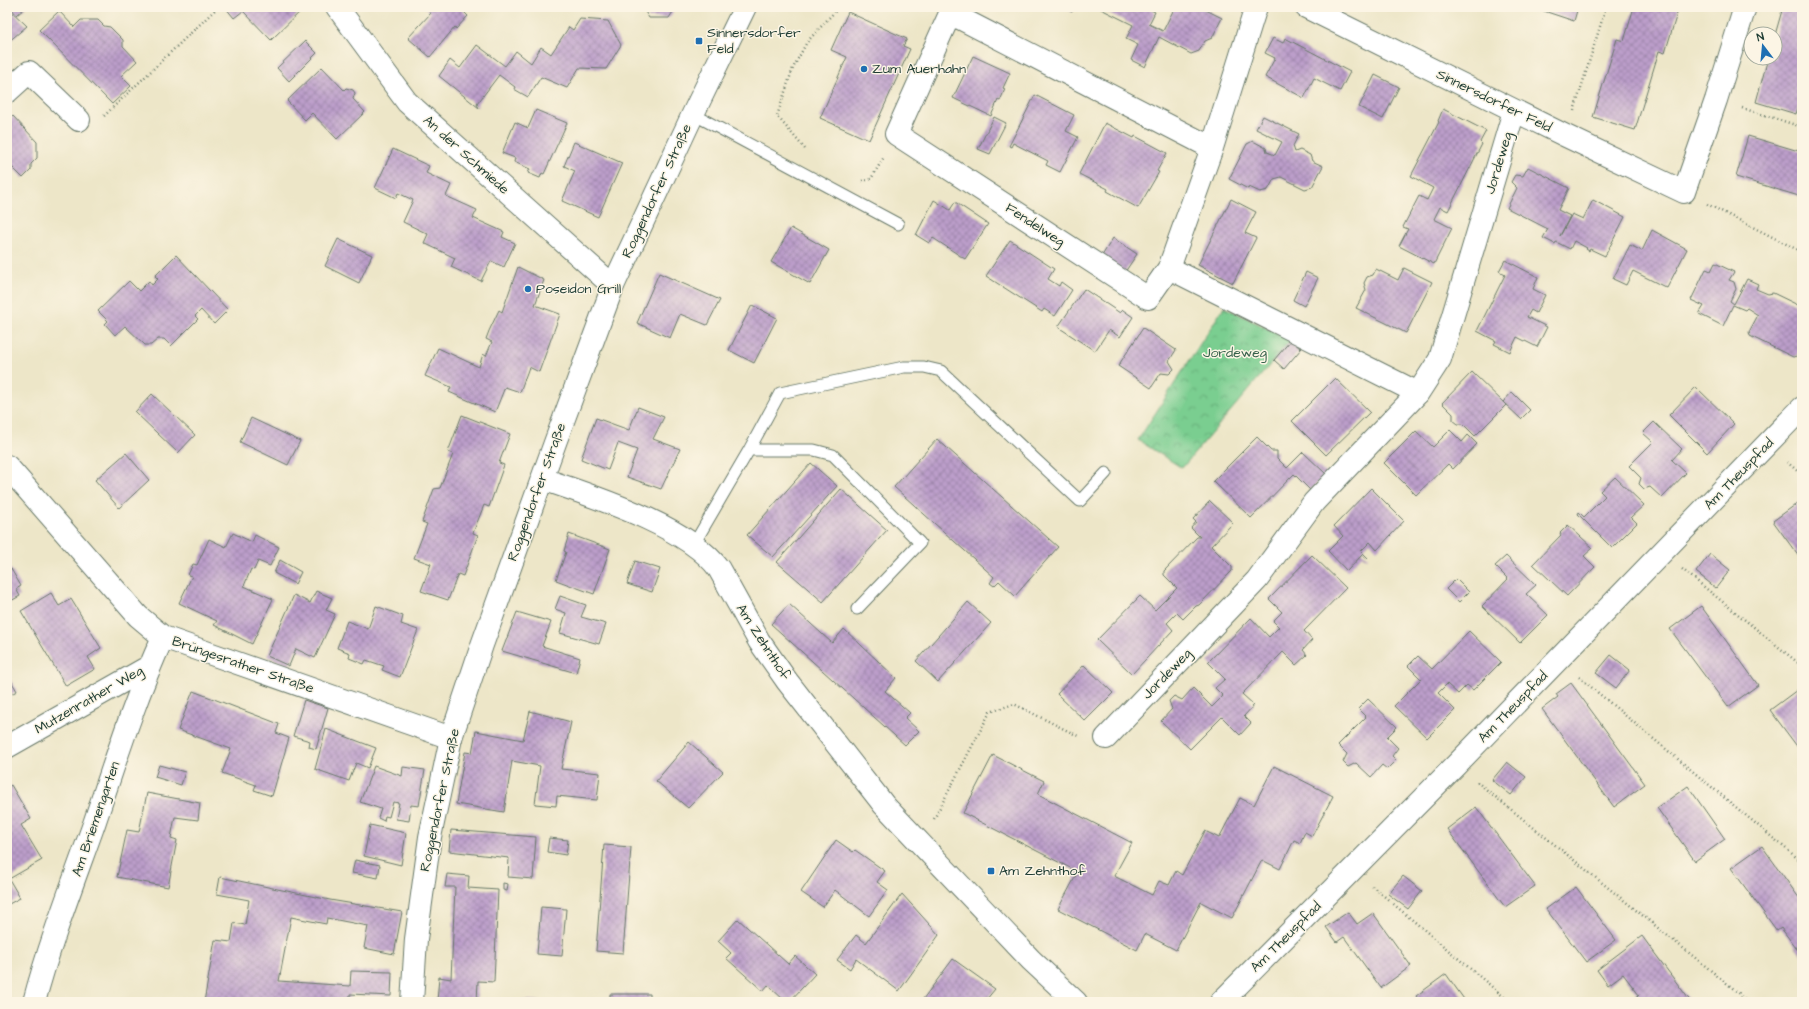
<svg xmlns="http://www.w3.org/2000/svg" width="1809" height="1009" font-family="'Architects Daughter',sans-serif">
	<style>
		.park { fill: url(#park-crowns); stroke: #4c8662 }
		.building { fill: url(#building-cross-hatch) }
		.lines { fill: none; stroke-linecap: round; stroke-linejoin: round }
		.lane-casing { stroke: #677868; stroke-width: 13 }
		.street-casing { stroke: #677868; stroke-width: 24 }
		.secondary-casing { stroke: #677868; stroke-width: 24 }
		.path { stroke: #677868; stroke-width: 2.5; stroke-dasharray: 1 3; stroke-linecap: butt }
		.lane { stroke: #fff; stroke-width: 11 }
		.street { stroke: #fff; stroke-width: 22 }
		.secondary { stroke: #fff; stroke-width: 22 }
		.poi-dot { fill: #1f6fb2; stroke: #fcf5e5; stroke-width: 1.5 }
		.labels { text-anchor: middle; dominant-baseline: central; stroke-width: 3; stroke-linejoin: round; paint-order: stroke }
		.poi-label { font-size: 14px; fill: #1f3d34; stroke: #fcf5e5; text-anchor: start }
		.street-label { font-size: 14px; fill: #1f3d34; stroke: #fcf5e5 }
		.park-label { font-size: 14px; fill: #36614b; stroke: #fcf5e5 }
	</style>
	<defs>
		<pattern id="park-crowns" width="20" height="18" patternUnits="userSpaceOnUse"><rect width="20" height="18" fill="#7ace90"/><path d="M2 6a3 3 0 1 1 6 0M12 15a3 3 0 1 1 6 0" fill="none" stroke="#63a876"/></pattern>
		<pattern id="building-cross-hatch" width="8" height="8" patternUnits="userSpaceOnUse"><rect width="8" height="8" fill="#bc9eca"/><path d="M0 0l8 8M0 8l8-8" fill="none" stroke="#9882a5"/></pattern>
	</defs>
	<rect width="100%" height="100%" fill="#fcf5e5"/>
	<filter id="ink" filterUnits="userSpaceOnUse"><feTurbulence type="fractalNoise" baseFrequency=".025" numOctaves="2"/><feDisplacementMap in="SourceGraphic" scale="8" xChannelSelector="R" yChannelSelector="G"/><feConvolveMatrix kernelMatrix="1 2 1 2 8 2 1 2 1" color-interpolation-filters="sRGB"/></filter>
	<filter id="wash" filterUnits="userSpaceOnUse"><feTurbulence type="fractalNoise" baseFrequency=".012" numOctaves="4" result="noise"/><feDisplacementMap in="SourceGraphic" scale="16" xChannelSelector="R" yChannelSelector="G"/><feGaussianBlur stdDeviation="0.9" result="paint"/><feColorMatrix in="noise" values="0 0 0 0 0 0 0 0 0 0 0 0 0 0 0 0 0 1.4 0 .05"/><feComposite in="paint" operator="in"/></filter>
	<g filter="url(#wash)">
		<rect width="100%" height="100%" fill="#ede6c8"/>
		<!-- park -->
		<path class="park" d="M1224,307l67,33 -109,128 -44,-28z"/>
		<g id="blocks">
			<!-- building -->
			<path class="building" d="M7,7l20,19 -20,17z
				M10,7h16l-9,8z
				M225,7h80l-34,33 -28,-29 -9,7z
				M424,7h35l9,9 -12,13 -1,-2 -25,30 -22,-19 23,-25z
				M633,7h43l-7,11h-20l-5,-8h-10z
				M1063,7h11l-2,5z
				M1097,7h48l10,5 -6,12 14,7 12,-24h25l22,11 -10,20 -7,3 -6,10 -8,3 -32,-17 -14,30 -14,-7 7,-15 -12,-6 7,-14z
				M1532,7h46l-4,14z
				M1634,7h45l-14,46 -6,-2 -24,79 -42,-13 24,-78 7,2z
				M1783,7h7l12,3v85l-6,19 -40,-12 12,-44h7v-23z
				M59,11l15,16 7,-7h17l6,6 6,1 13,13v6l14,15 -16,15 10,10 -19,18 -73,-74z
				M848,12l59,27 -4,7 7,3 -41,91 -49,-22 27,-61 -16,-7z
				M580,19l28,2 13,24 -15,24 -27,-1 -12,20 -26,-11 -13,20 -14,-8 1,-2 -16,-12 -22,29 2,4 -40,-32 11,-16 10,8 17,-23 28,21 11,-15 15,12 10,-16 10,7 18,-27 4,3z
				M1273,38l10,5 2,-5 65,34 -10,19 -26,-13 -10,20 -39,-21 10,-19 -10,-5z
				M305,41l12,12 -28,28 -12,-13z
				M973,56l37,17 -7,15 2,1 -5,12 -2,-1 -7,16 -38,-18z
				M322,67l22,23 2,-2 7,2 2,3 -2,6 12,13 -28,27 -25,-26 -7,7 -18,-19z
				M1375,75l24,12 -16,32 -24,-12z
				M1035,95l39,20 -8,16 12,6 -18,35 -14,-7 2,-4 -35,-18 -2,4 -2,-1z
				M1443,109l43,22 -6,11 2,2 -34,67 -8,-4 -6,12 18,9 -18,36 -35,-18 9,-17 -5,-2 16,-31 8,4 6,-12 -22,-12 28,-54 -1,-1z
				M536,110l31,13 -23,51 -2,-1 -2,5 -12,-5 2,-4 -16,-7 1,-4 -13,-5 13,-31 13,6z
				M13,116l24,26v16l-6,6v6l-8,8 -11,-11 -5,5v-50z
				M1263,116l36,18 -6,12 2,6 5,-2 10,5 2,6 11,5 -11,21 -7,2 -24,-12 -7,2 -6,11 -8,2 -11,-5 -1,2 -19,-10 18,-35 6,-3 13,7 1,4 8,3 7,-13 -26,-13z
				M994,117l12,6 -16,31 -12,-5z
				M1105,123l29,15 1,-2 32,17 -10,18 2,1 -21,36 -31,-17 1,-2 -29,-15z
				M1748,136l54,16v45l-66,-20z
				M574,142l48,21 -24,54 -36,-16 13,-30 -11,-5z
				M393,149l36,17 -3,7 25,12 -5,11 31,14 -4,8 31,14 -2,5 13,6 -11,24 -13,-6 -10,20 -30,-14 4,-9 -31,-15 4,-9 -25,-12 10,-22 -15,-7 -2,5 -21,-10z
				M1528,167l41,21 -11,22 12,6 -10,20 12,-22 11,5 10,-19 32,17 -20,39 -15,-7 -1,2 -3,-2 1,-1 -13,-7 -4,8 -14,-7 -1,2 -12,-6 5,-9 -41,-21 10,-20 -6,-6 4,-7 8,1z
				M1231,199l25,13 -11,21 11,5 -23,45 -35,-18z
				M934,200l16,10 5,-8 33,22 -23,35 -32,-21 -4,5 -13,-8z
				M791,228l38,22 -19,34 -39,-22z
				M1652,230l35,19 -20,39 -34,-17 -7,14 -13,-6 17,-34 12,6z
				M1113,238l24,16 -14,21 -23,-16z
				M338,239l34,16 -13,28 -34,-17z
				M1010,240l44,29 -6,10 11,7 2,-4 11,8 -17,26 -11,-7 -2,3 -56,-36z
				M176,255l52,55 -14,14 -13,-14 -6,6 3,3 -27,27 -7,-7h-6l-7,6h-6l-20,-19 -10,9 -10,-11 3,-3 -10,-10 31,-30 10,10 10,-10 3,4 6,-6 -3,-3z
				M1505,260l33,17 -5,12 12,6 -9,18 -5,-3 -4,7 20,10 -10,20 -20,-10 -7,15 -16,-8 2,-3 -19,-10 28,-56 -6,-4z
				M1715,263l19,9 -5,8 5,2 2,7 -6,12 4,3 13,-25 11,5 -2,5 12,5 5,-1 29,14v38l-5,11 -4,1 -43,-21 -1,-4 9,-17 -11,-7 -2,2 -12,-5 -10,21 -24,-12 5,-8 -13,-6 15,-31 5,2z
				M518,267l26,13 -9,25 25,9 -21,58 -10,-5 -9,25 -15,-5 -10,25 -46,-20 2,-5 -26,-11 13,-28 41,19 4,-13 3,2 6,-14 -6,-3 3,-8 10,-21 3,2z
				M1404,268l28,14 -26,51 -50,-25 10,-18 -2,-7 3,-6 6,-2 3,-6 22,11z
				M1306,272l12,6 -14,28 -11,-6z
				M659,273l61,27 -13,25 -27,-11 -10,24 -33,-15z
				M1084,289l36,24 3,-3 10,7 -13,20 -11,-7 -14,21 -37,-24z
				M752,305l25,13 -23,45 -25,-13z
				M1143,328l33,22 -7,11 5,8 -5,5 -8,-1 -10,15 -33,-22z
				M1291,340l10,9 -17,20 -10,-9z
				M1472,372l34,33 -31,31 -12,-12h-5l-5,-4v-6l-11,-11z
				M1335,378l35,34 -44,43 -34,-34z
				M1696,387l38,37 -27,29 -38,-38z
				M1512,392l18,18 -9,9 -18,-17z
				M152,394l43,41 -17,18 -43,-41z
				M638,407l26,10 -11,22 27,10 -19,40 -34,-12 10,-27 -19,-7 -10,27 -27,-11 15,-41 33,12z
				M462,415l48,19 -11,29 5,2 -15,42 -5,-2 -11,28 5,2 -15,41 -5,-2 -10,26 -27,-9 10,-27 -17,-6 13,-34 -5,-2 12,-33 6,-1 13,-34 -5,-2z
				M251,418l49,23 -12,24 -48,-23z
				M1654,422l28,27 -10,11 14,13 -24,25 -12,-11 -6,2 -5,-5 2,-6 -12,-12 24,-24 -10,-9z
				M1450,430l12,12 6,-7 9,9 -24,25 -5,-5 -32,31 -32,-32 32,-32 17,16z
				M1257,437l14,14h6v7l10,10 16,-16 23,22 -16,16 -16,-16 -43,44 -38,-37z
				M937,439l121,108 -43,49 -16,-15 -5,5 -4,-3 4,-6 -100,-90z
				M126,453l23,27 -30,28 -24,-28z
				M811,463l26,23 -64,71 -26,-22z
				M1615,477l29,28 -13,12 6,6 -25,25 -34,-34 1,-2 5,5 21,-21 -5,-5z
				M1371,488l33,33 -27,29 -7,-8 -9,9 7,7 -1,1 -5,-4 -15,16 -19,-20 15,-15 -9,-10z
				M841,489l46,41 -64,72 -46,-40z
				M1802,500v61l-29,-40z
				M1210,501l23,22 -22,23 21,21v4l-33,34 -3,1 -13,13 -6,-6 -10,10 6,7 -41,44 -35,-34 43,-44 15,14 22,-22 -13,-13v-4l33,-34h3l-9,-9 5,-6 -3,-3z
				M1568,525l25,23 -9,8 11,11 -28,29 -34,-32 28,-29 -1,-2z
				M233,533l19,9 3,-7 24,12 -9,19 -12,-5 -4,9 -3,-1 -7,17 29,13 -21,45 -38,-19 3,-4 -38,-18 13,-27 -4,-1 5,-11 4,1 12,-26 17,8z
				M569,534l41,15 -16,45 -38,-14 10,-28 -2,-1z
				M1710,554l20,16 -14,18 -20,-16z
				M1312,555l34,33 -42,43 8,9 -9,10 4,5 -11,10 -13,-13 -41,42 12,11 -10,11 7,7 -11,12 -18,-18 -32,32 -29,-28 11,-12 -3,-8 5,-5 8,4 11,-12 19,19 11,-11 -8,-8 10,-9 -17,-17 43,-44 18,19 10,-10 -6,-6 9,-9 -13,-13z
				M1506,556l30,29 -10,9 22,21 -28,28 -38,-37 26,-27 -13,-13z
				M280,560l21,12 -6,12 -21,-11z
				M635,561l25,8 -8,23 -25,-8z
				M11,569l10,17 -5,3 4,7 -13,7v-32z
				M1456,579l13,13 -10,10 -13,-13z
				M316,591l16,7 -6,12 9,4 -20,44 -19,-9 -7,17 -22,-10 27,-61 16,8z
				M51,593l8,13 12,-7 30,49 -13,9 7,12 -29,17 -45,-75z
				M560,596l26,9 -5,12 25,7 -7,20 -39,-11 6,-20 -11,-4z
				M968,602l23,21 -53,59 -22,-21z
				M789,604l43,39 12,-14 52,49 -11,13 25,22 -5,5 14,13 -14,14 -134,-121z
				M376,606l27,10 -2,8 17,6 -18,47 -18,-7 2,-4 -18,-6 -2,4 -15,-6 1,-5 -13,-5 10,-27 21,8z
				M1701,606l57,79 -30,22 -58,-78z
				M517,612l34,10 -9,24 38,12 -4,15 -74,-22z
				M1469,631l32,31 -28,28 -6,-5 -9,9 -11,-10 -9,9 17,17 -28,28 -33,-32 27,-27 -13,-13 10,-10 14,13z
				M1611,655l19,15 -14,18 -20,-15z
				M1084,665l29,28 -28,28 -28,-27z
				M7,674l10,17 -10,5z
				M1571,683l74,101 -31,23 -72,-98 16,-12 -2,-3z
				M1801,687l1,2v64l-32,-43z
				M193,691l86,33 -3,9 13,5 -17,58 -18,-6 2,-5 -34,-12 9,-24 -53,-19z
				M1368,699l29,28 -10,10 11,11 -6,8 4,4 -9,9 -5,-4 -11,12 -15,-14 -8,4 -5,-5 4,-8 -9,-9 28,-28 -8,-8z
				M304,700l24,8 -12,41 -7,-2 1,-6 -17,-5z
				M530,711l41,11 -10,47 39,4 -3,27 -40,-4 -1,10 -21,-2 5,-38 -28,-5 -8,51 -48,-8 9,-52 7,1 4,-22 47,9z
				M326,729l50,19 -8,20 -12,-5 -7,18 -34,-12z
				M689,742l34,30 -35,36 -32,-27z
				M993,755l51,26 -6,13 94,49 -18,33 38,19 7,-14 10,4 7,-14 6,4 23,-44 14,7 21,-40 14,7 20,-39 59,30 -21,40 -7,-4 -5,11 -6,-3 -14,29 -18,-9 -30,58 -31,-16 -25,48 -31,-16 -8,16 -79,-41 20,-37 -115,-59z
				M1507,762l19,15 -15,18 -19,-15z
				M159,765l26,7 -4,13 -26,-8z
				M374,766l28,10 1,-9 22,3 -6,36 -8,-1 -2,16 -13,-2 3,-16 -6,-1 -4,15 -4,-1 -1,5 -6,-3 3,-9 -21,-7z
				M11,785l20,34 -10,6 21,35 -33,19 11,19 -13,7v-117z
				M1688,786l37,53 -30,22 -38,-53z
				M147,793l53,10 -2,17 -23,-3 -4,21 6,2 -9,47 -51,-10 10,-47 12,2z
				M1476,807l59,79 -30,21 -58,-78z
				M370,825l36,8 -5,32 -37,-9z
				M451,830l85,7 -3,42 -25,-2 1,-19 -60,-7z
				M549,838l19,2 -2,15 -19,-3z
				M836,840l17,12 2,-2 30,21 -8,11 11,8 -19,26 -34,-26 -12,17 -22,-15z
				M604,845l27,2 -8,106 -27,-2z
				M1762,846l40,56v54l-21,-28 -4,3 -46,-63z
				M355,860l25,5 -2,13 -26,-5z
				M447,874l22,2 -1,12 30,2 -4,92 -16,-1 -1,21h-40l2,-25 12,2 4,-92h-10z
				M1403,876l19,15 -14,18 -20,-15z
				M220,877l110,23 72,12 -8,42 -30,-6 4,-22 -41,-8 -1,6 -35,-7 -12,64 71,5 1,-15 41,1 -1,24 -41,-2v8h-146l11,-62 16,2 3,-19 11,2 4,-25 -32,-6z
				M503,883l5,1 -1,7 -4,-1z
				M1576,887l40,53 -30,22 -40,-53z
				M902,894l37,41 -40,56 -43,-32 -6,10 -13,-9 19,-25 10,8z
				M541,907l25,2 -4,47 -25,-2z
				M1348,912l9,12 16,-11 38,53 -30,22 -37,-51 -7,5 -11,-15z
				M738,919l50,45 7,-8 20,18 -26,28h-3l-18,-17 -5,6 -37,-33 5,-5 -13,-12z
				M1642,936l8,11 41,55h-61l9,-7 -16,-21 -15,11 -11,-15z
				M953,959l42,30 -9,11 3,2h-62l-4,-3z
				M1446,974l20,28h-46l-4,-6z
				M610,994h40v8h-40z
				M523,1000l16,1v1h-16z"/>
		</g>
	</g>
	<g filter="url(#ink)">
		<use href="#blocks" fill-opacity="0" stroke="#677868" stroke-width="1"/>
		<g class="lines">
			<!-- lane casing -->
			<g class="lane-casing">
				<path id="lane" d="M693,114l205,110
					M749,450h65l19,5 87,88 -63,66
					M694,544l55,-94 31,-57 124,-26h20l17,4 139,130 26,-28"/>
			</g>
			<!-- street casing -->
			<g class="street-casing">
				<path id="street" d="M337,7l70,95 206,184
					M953,7l-57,127 252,164 21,-30 43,-120 44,-141
					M1306,7l260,129 118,56 32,-92 29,-93
					M950,13l262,135
					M7,92l22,-20 50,48
					M1169,268l249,125
					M7,466l131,150 25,21 288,101
					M543,479c49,17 145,47 176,90l40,72 28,40 97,124 147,155 45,42
					M1106,738l151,-158 57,-78 104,-109 22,-34 74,-248
					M7,747l143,-81
					M34,1002c16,-60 39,-119 60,-178 21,-62 41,-126 69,-187
					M1221,1002l235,-237 346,-357"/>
			</g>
			<!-- secondary casing -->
			<g class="secondary-casing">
				<path id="secondary" d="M412,1002l4,-63 14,-102 21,-99 31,-93 74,-205 57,-154 80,-172 52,-107"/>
			</g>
			<!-- path -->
			<path class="path" d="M1742,108l60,19
				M1574,111l32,-104
				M104,116l114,-109
				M805,149l-28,-33 16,-48 14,-26 32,-35
				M862,181l9,-2 13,-22
				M1707,204l95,48
				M1787,462l15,13
				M1682,569l120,97
				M1579,677l223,185
				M1477,782l263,212 6,8
				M934,819l56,-107 24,-8 66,33
				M1372,886l138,116"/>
			<!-- lane -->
			<use href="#lane" class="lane"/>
			<!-- street -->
			<use href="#street" class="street"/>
			<!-- secondary -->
			<use href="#secondary" class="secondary"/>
		</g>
	</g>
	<!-- markers -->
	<g class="poi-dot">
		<rect x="695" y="37" width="8" height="8" rx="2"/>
		<circle cx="864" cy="69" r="4"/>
		<circle cx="528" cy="289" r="4"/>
		<rect x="987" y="867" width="8" height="8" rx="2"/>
	</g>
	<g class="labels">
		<!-- poi labels -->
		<g class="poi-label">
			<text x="707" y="33">Sinnersdorfer<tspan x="707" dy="16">Feld</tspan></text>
			<text x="872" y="69">Zum Auerhahn</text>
			<text x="536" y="289">Poseidon Grill</text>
			<text x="999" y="871">Am Zehnthof</text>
		</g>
		<!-- street labels -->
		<g class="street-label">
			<text transform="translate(1494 101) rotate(26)">Sinnersdorfer Feld</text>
			<text transform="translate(466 155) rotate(42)">An der Schmiede</text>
			<text transform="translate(1499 163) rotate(-73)">Jordeweg</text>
			<text transform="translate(657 191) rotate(-65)">Roggendorfer Straße</text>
			<text transform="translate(1035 225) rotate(33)">Fendelweg</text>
			<text transform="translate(1739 474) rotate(-46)">Am Theuspfad</text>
			<text transform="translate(537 492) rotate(-70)">Roggendorfer Straße</text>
			<text transform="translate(763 642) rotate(57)">Am Zehnthof</text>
			<text transform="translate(243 665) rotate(19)">Brüngesrather Straße</text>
			<text transform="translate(1167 674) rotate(-46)">Jordeweg</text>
			<text transform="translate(89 700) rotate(-30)">Mutzenrather Weg</text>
			<text transform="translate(1513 707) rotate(-46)">Am Theuspfad</text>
			<text transform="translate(440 800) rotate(-78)">Roggendorfer Straße</text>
			<text transform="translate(96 819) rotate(-71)">Am Briemengarten</text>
			<text transform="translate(1286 937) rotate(-45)">Am Theuspfad</text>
		</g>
		<!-- park labels -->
		<g class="park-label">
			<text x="1235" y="353">Jordeweg</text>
		</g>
	</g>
	<!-- margin -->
	<rect width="1809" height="1009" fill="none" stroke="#fcf5e5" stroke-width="24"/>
	<!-- north arrow -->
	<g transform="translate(1763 46) rotate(344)"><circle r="19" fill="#fcf5e5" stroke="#a4ab9e"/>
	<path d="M0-3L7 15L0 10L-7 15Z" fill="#1f6fb2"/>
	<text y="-6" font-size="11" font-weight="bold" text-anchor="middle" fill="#1f3d34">N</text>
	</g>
</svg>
